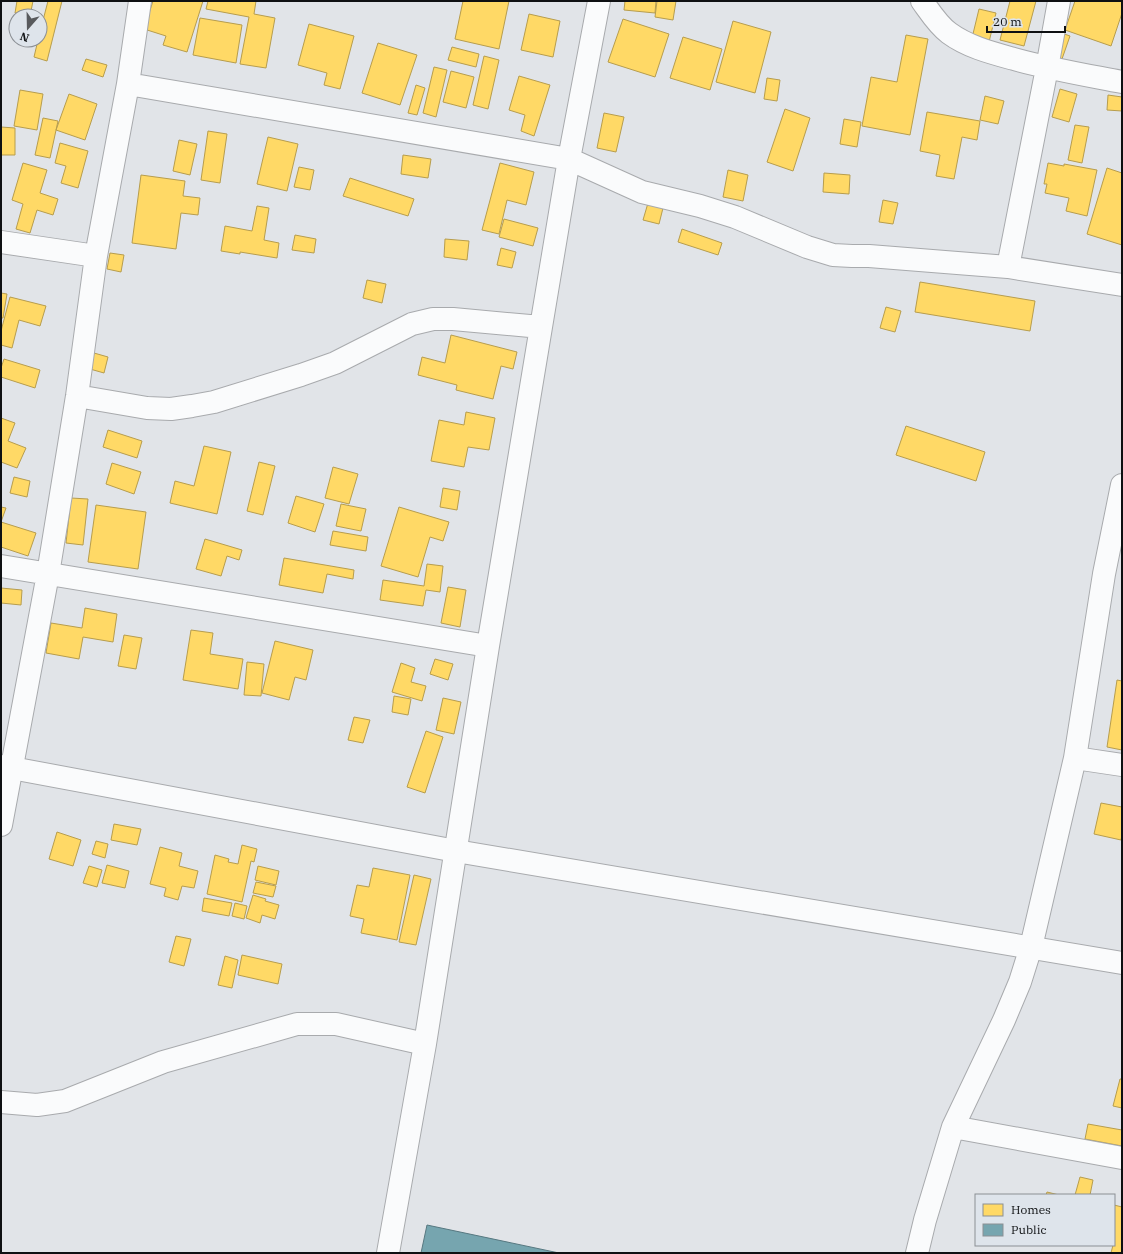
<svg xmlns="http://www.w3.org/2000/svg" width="1123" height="1254" font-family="'IBM Plex Serif',serif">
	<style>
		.homes { fill: #ffd966; stroke: #b79d4d }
		.public { fill: #76a5af; stroke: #577880 }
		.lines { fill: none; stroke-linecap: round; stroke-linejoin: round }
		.minor-casing { stroke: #a8aaad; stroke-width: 24 }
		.tertiary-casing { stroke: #a8aaad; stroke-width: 24 }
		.minor { stroke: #fafbfc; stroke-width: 22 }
		.tertiary { stroke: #fafbfc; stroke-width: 22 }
	</style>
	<rect width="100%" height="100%" fill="#e1e4e8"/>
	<!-- homes -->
	<path class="homes" d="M17,1h16l-3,15 -15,-3z
		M48,1h14l-15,60 -13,-4 4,-17h2v-8z
		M153,1h50l-16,51 -24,-7 3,-9 -22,-7z
		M208,1h48l-2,13 21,4 -9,50 -26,-4 9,-47 -43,-8z
		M463,1h46l-10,48 -44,-10z
		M625,1h31l-1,12 -31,-3z
		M657,1h19l-3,19 -18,-3z
		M1010,1h26l-12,45 -24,-6z
		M1075,1h47v12l-11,33 -46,-16z
		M979,9l17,4 -7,29 -17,-4z
		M529,14l31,7 -7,36 -32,-7z
		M200,18l42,7 -6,38 -43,-8z
		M623,19l46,15 -14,43 -47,-15z
		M733,21l38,11 -16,61 -39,-11z
		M309,24l45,12 -14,53 -16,-4 3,-12 -29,-8z
		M1056,31l14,5 -8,23 -13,-4z
		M906,35l22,4 -18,96 -48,-9 9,-49 26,5z
		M683,37l39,12 -12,41 -40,-12z
		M378,43l39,12 -17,50 -38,-12z
		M452,47l27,7 -3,13 -28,-7z
		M484,56l15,4 -11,49 -15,-4z
		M86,59l21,6 -4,12 -21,-7z
		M434,67l13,3 -11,47 -13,-4z
		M451,71l23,6 -8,31 -23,-6z
		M519,76l31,9 -16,51 -13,-5 4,-16 -16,-5z
		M767,78l13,2 -3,21 -13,-2z
		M416,85l9,3 -8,27 -9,-2z
		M1060,89l17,5 -8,28 -17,-5z
		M20,90l23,4 -6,36 -23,-4z
		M69,94l28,10 -12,36 -29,-10z
		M1108,95l14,2v14l-15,-1z
		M985,96l19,5 -6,23 -18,-4z
		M785,109l25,9 -17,53 -26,-9z
		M927,112l53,9 -3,19 -15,-3 -8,42 -18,-3 4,-21 -20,-4z
		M604,113l20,4 -8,35 -19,-4z
		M43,118l15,3 -8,37 -15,-3z
		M844,119l17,3 -4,25 -17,-3z
		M1075,125l14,2 -7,36 -14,-3z
		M1,127l14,1v27h-14z
		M208,131l19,3 -7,49 -19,-3z
		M268,137l30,7 -11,47 -30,-7z
		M179,140l18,4 -7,31 -17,-4z
		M60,143l28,8 -10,37 -17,-5 5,-17 -11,-3z
		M403,155l28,4 -3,19 -27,-4z
		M23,163l24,7 -7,23 18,6 -5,16 -16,-5 -7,23 -14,-4 7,-25 -11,-4z
		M500,163l34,9 -8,33 -19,-5 -8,34 -17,-4z
		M1048,163l16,3v-2l33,6 -10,46 -21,-5 3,-13 -24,-5 2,-9h-3z
		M299,167l15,3 -4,20 -16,-3z
		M1107,168l15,5v72l-35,-11z
		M728,170l20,5 -5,26 -20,-4z
		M824,173l26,2 -1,19 -26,-2z
		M141,175l44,6 -2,15 17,2 -2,17 -17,-2 -5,36 -44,-6z
		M350,178l64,21 -6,17 -65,-20z
		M883,200l15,3 -5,21 -14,-2z
		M648,203l15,5 -4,16 -16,-4z
		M257,206l12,2 -5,32 15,3 -2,15 -37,-6v2l-19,-3 4,-25 27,5z
		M504,219l34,9 -5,18 -34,-9z
		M682,229l40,14 -4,12 -40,-13z
		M295,235l21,4 -2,14 -22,-3z
		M445,239l24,2 -2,19 -23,-3z
		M501,248l15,4 -4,16 -15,-3z
		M110,253l14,2 -3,17 -14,-3z
		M367,280l19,4 -4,19 -19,-5z
		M920,282l115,19 -5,30 -115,-19z
		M1,293l6,1 -4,24h-2z
		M10,297l36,9 -6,20 -21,-6 -7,28 -11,-3v-14z
		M886,307l15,4 -6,21 -15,-4z
		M451,335l66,17 -4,17 -12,-3 -8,33 -37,-9 1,-5 -39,-10 4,-18 23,6z
		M94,353l14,4 -4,16 -14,-4z
		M4,359l36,11 -5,18 -34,-11v-9z
		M466,412l29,6 -6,32 -21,-3 -4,20 -33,-6 8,-41 25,5z
		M1,418l14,5 -7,18 18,7 -9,20 -16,-6z
		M906,426l79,26 -9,29 -80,-26z
		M108,430l34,11 -5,17 -34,-11z
		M204,446l27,6 -14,62 -47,-11 5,-22 19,5z
		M259,462l16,4 -12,49 -16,-4z
		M112,463l29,9 -7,22 -28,-10z
		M333,467l25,7 -9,30 -24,-6z
		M14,477l16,4 -3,16 -17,-4z
		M443,488l17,3 -3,19 -17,-3z
		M296,496l28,8 -9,28 -27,-9z
		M71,498l17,1 -5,46 -17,-2z
		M341,504l25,5 -5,22 -25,-5z
		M96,505l50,7 -8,57 -50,-7z
		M1,507l5,1 -5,14 35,11 -8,23 -27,-9z
		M399,507l50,15 -6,19 -13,-4 -12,40 -37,-11z
		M333,531l35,6 -2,14 -36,-6z
		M205,539l37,11 -3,10 -12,-4 -6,20 -25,-7z
		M284,558l70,12 -1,9 -26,-5 -4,19 -44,-8z
		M427,564l16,2 -3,26 -14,-2 -3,16 -43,-6 3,-20 41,6z
		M448,587l18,3 -6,37 -19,-4z
		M1,588l21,2 -1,15 -20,-2z
		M85,608l32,6 -4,28 -30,-5 -4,22 -33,-6 5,-30 31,5z
		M191,630l22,3 -3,21 33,5 -5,30 -55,-9z
		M124,635l18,3 -6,31 -18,-3z
		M275,641l38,9 -7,30 -11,-3 -6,23 -27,-7z
		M435,659l18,5 -5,16 -18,-6z
		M247,662l17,2 -3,32 -17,-1z
		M401,663l14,5 -4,14 15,4 -4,15 -30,-9z
		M1117,680l5,1v69l-15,-3z
		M394,696l17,3 -3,16 -16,-3z
		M443,698l18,4 -7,32 -18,-4z
		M354,717l16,3 -7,23 -15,-3z
		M426,731l17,6 -18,56 -18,-6z
		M1101,803l21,4v28l-1,5 -27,-6z
		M114,824l27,5 -4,16 -26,-5z
		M57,832l24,8 -8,26 -24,-7z
		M96,841l12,3 -3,14 -13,-4z
		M242,845l15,4 -3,13 -3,-1 -9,41 -35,-8 8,-39 14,4 -1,3 10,2z
		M160,847l22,6 -3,13 19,5 -4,17 -12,-2 -4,14 -14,-4 2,-8 -16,-4z
		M107,865l22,6 -4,17 -23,-5z
		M89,866l13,4 -5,17 -14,-4z
		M258,866l21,5 -3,14 -21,-5z
		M373,868l37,7 -13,65 -36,-7 3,-14 -14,-3 7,-31 12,2z
		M414,875l17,4 -15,66 -17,-3z
		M256,882l20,4 -3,11 -20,-4z
		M253,895l13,4 -1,2 14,4 -4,14 -13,-4 -2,8 -14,-5z
		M204,898l28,5 -3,13 -27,-5z
		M235,903l12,3 -3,13 -12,-3z
		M176,936l15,3 -7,27 -15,-4z
		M242,955l40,9 -4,20 -40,-9z
		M225,956l13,4 -6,28 -14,-3z
		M1120,1079h2v29l-9,-2z
		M1088,1124l34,6v16l-37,-7z
		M1080,1177l13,3 -3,15h-15z
		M1047,1192l12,3h-13z
		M1114,1205l8,2v46h-11l2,-8h-2h3z"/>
	<!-- public -->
	<path class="public" d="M427,1225l132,28h-138z"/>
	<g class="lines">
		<!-- minor casing -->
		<g class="minor-casing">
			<path id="minor" d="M922,1c8,11 16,24 27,32 19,14 43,20 65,26 36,10 72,16 108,23
				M128,84l441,75 73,33 58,14 35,11 72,30 26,8 19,1h17l139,11 114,18
				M1,242l95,14
				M1008,267l39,-199 12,-67
				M77,396l70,12 24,1 21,-3 22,-4 87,-27 34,-12 77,-39 21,-5h20l88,8
				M1,566l487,80
				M1075,758l47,7
				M1,825l47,-251 29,-178 19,-140 32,-172 12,-83
				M1,1102l36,3 28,-4 98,-39 134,-38h39l89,20
				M953,1127l169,31
				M388,1253l37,-209 63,-398 53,-319 28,-168 30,-158
				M917,1253l8,-33 28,-93 51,-107 16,-38 11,-35 44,-189 29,-184 18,-89"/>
		</g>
		<!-- tertiary casing -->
		<g class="tertiary-casing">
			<path id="tertiary" d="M1,766l455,85 666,112"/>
		</g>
		<!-- minor -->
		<use href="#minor" class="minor"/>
		<!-- tertiary -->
		<use href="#tertiary" class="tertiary"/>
	</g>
	<!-- border -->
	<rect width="1123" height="1254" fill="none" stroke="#0e1012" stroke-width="4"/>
	<!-- legend -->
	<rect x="975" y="1194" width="140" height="52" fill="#dee4eb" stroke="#8b8f94"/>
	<rect x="983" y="1204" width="20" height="12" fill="#ffd966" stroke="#8b8f94"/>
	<text x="1011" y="1214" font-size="12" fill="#0e1012">Homes</text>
	<rect x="983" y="1224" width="20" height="12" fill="#76a5af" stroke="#8b8f94"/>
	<text x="1011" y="1234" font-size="12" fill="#0e1012">Public</text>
	<!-- north arrow -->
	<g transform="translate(28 28) rotate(200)"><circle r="19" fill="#dee4eb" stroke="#8b8f94"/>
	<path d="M0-3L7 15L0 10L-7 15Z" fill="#585a5d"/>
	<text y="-6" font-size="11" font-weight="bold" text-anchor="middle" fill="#0e1012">N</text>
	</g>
	<!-- scale -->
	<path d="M987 26v6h78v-6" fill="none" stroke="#0e1012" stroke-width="2"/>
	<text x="993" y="26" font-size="12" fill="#0e1012" stroke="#dee4eb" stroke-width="3" paint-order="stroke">20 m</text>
</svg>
